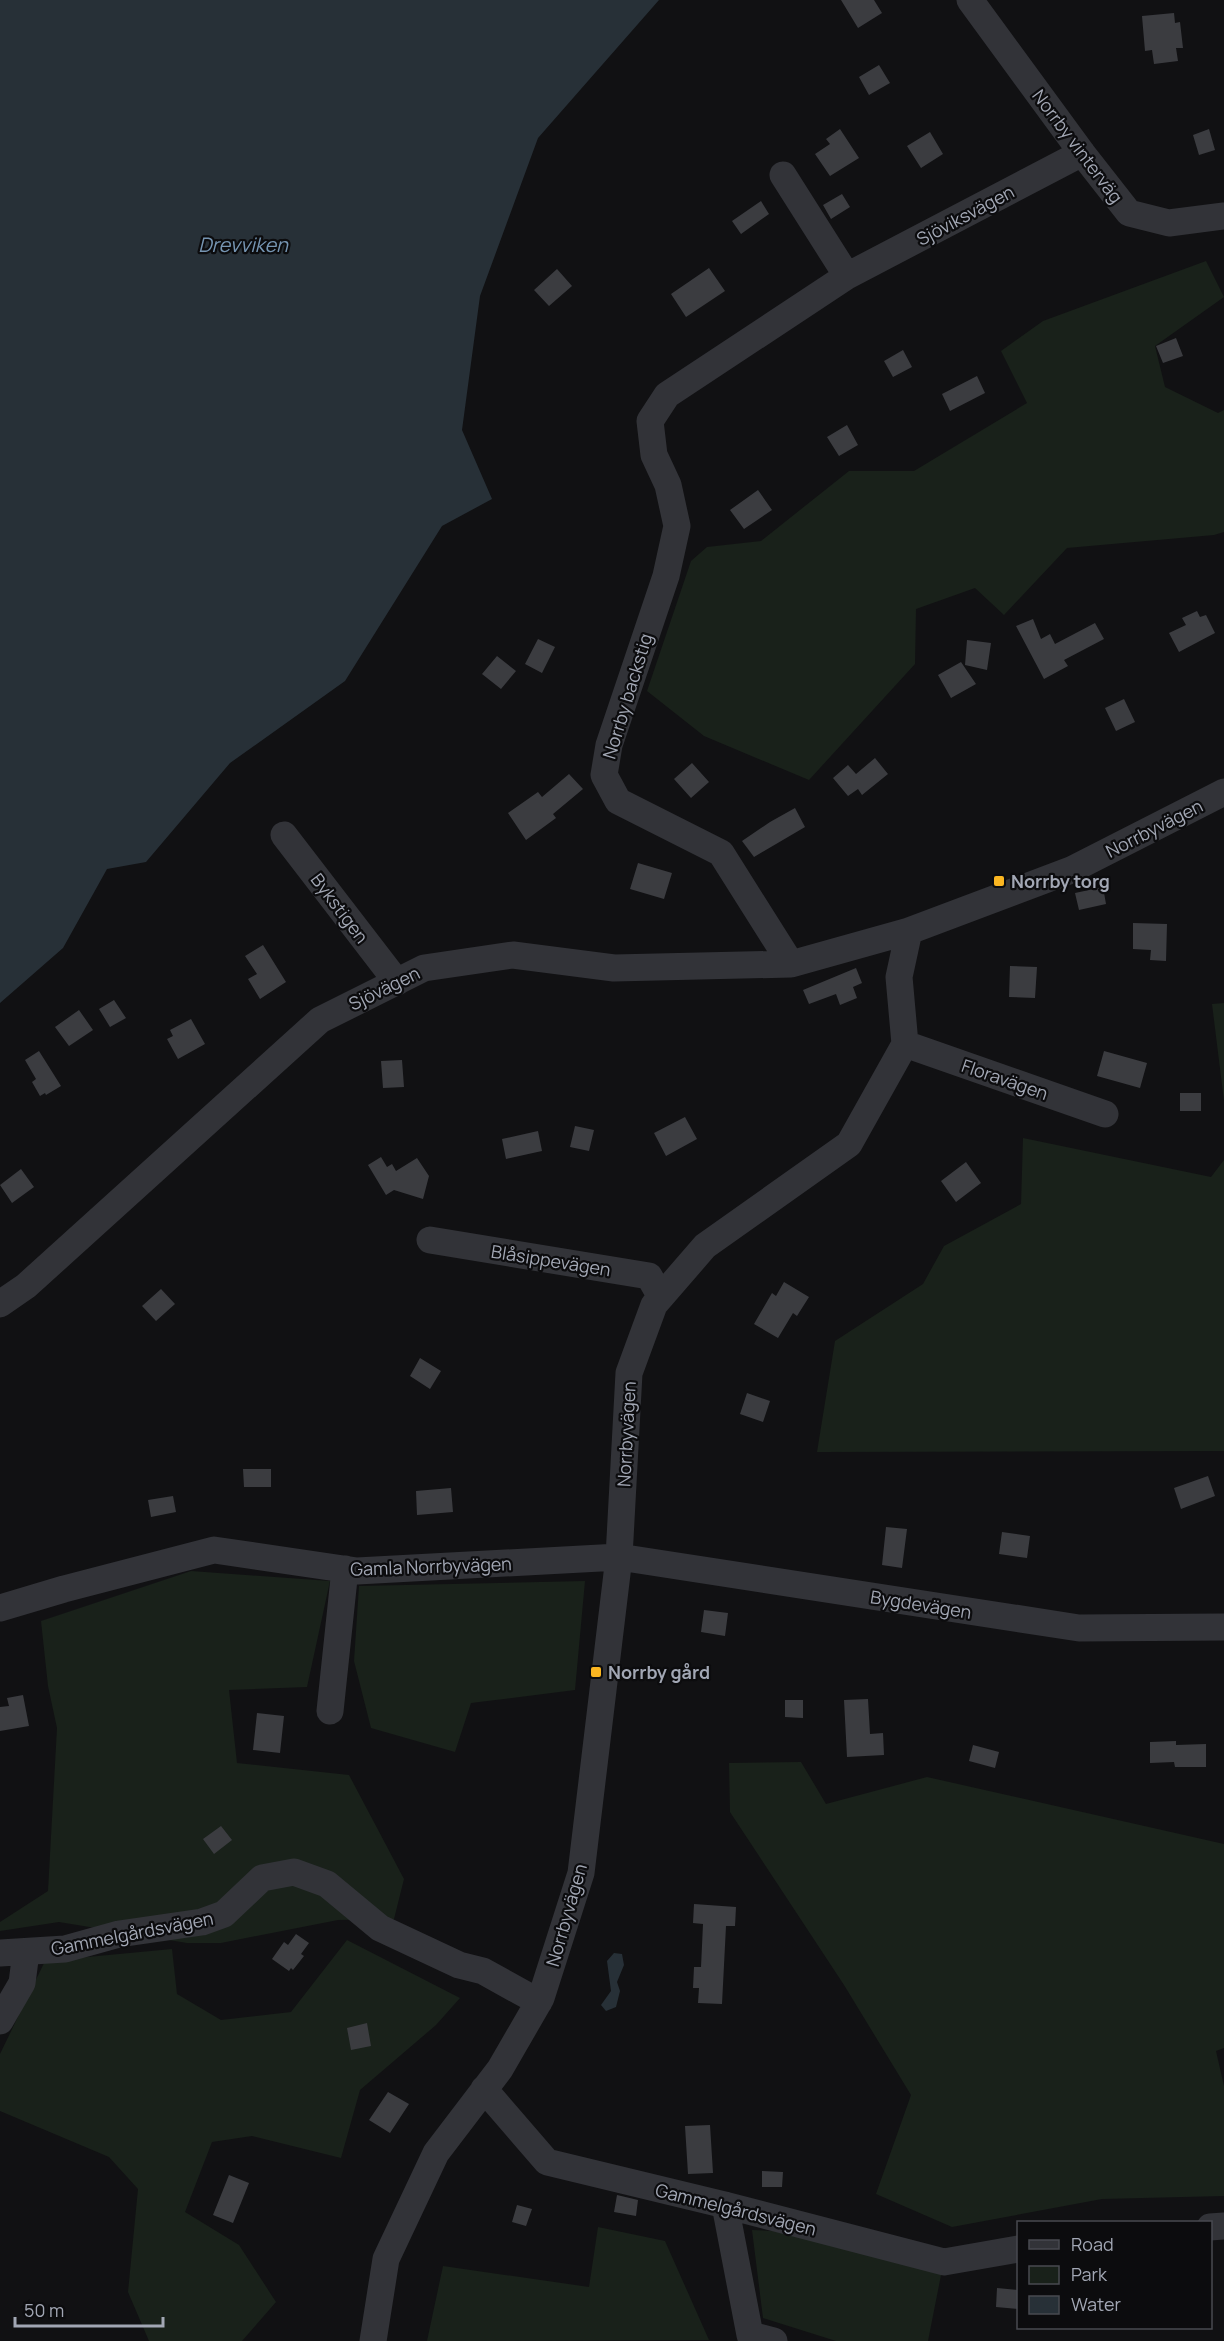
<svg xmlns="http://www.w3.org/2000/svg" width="1224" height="2341" font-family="Manrope,sans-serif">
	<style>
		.green { fill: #19211a }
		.water { fill: #273037 }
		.building { fill: #3b3c40 }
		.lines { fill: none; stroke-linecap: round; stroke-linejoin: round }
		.minor { stroke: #323338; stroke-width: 27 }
		.poi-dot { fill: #fbb621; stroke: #0c0c0e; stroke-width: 2 }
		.labels { text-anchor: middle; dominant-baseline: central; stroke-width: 4.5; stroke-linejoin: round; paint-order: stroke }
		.street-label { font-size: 18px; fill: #a2a7b4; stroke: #0c0c0e }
		.poi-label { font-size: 18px; font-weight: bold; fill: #a2a7b4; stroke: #0c0c0e; text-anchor: start }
		.water-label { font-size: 20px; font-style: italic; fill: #7695b2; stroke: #0c0c0e }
	</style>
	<rect width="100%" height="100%" fill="#111113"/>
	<!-- green -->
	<path class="green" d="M1206,261l18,36 -69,49 10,41 53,26 6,-3v122l-10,3 -147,13 -63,67 -29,-27 -59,21 -1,55 -106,116 -105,-44 -57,-45 44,-130 16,-14 54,-6 88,-70h65l113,-68 -26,-52 42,-30z
		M1224,1003v98l-12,-97z
		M1023,1138l188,39 13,-17v291l-407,1 18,-111 88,-57 21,-38 77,-42z
		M191,1571l139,10 -23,106 -78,3 8,73 112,12 55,104 -10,40 -56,1 -117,23h-34l-128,-21 -59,9v-9l48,-31 9,-163 -9,-42 -7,-65z
		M585,1581l-10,109 -104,13 -16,49 -84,-24 -17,-67 5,-75z
		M801,1762l25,42 101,-27 297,67v204l-8,3 8,35v110l-122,3 -150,28 -76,-33 35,-99 -67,-110 -114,-173 -1,-49z
		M347,1940l113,58 -24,27 -76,65 -19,68 -89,-22 -40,6 -27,70 54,33 37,57 -34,39h-93l-21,-49 10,-103 -29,-32 -109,-46v-57l45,-93 127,-12 5,45 44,26 70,-8z
		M598,2227l67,14 44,99 -282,1 16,-75 146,21z
		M752,2230l40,2 150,38 -14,71h-92l-73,-23z"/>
	<!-- water -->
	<path class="water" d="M0,0h659l-121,138 -58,158 -18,134 30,69 -50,27 -97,155 -115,82 -84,99 -39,7 -44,79 -63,55z
		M614,1953l8,1 2,11 -7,17 3,9 -4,16 -10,4 -5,-6 10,-14 -4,-30z"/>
	<!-- building -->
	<path class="building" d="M841,0h33l8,13 -24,15z
		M1174,13l1,10 5,-1 3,26h-7l2,13 -24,3 -2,-14 -7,1 -3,-35z
		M879,65l11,18 -21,12 -10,-18z
		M840,129l19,29 -29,18 -15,-22 15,-10 -4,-5z
		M1209,129l6,21 -16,5 -6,-20z
		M930,132l13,22 -22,14 -14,-22z
		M842,194l8,13 -19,12 -8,-14z
		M761,201l8,13 -28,20 -9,-13z
		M709,268l16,23 -39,26 -15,-23z
		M557,269l15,17 -23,20 -15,-16z
		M1176,338l7,18 -20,7 -7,-17z
		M903,350l9,17 -19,10 -9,-16z
		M977,376l8,17 -35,18 -8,-17z
		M847,425l11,20 -19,11 -12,-19z
		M758,490l14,20 -28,19 -14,-19z
		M1197,611l3,6 6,-2 9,18 -36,19 -10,-19 17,-8 -4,-7z
		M1033,619l8,20 9,-5 5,10 40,-21 9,16 -40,21 4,6 -24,13 -28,-53z
		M538,639l17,8 -13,26 -17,-9z
		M967,640l24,3 -4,27 -22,-5z
		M497,656l19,15 -15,18 -19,-15z
		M961,662l15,22 -25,14 -13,-23z
		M1124,699l11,23 -19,9 -11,-23z
		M875,758l13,16 -26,21 -4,-6 -10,7 -15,-18 15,-13 8,9z
		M692,763l17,19 -18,16 -17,-19z
		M569,774l14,15 -30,25 3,4 -30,22 -18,-27 30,-21 4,5z
		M795,808l10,19 -51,30 -12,-16 28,-19z
		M638,863l34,10 -8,26 -34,-10z
		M1103,887l3,17 -27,6 -4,-17z
		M1133,923l34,1 -1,37 -16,-1 1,-10 -18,-1z
		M263,945l23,37 -26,17 -12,-20 9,-5 -12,-18z
		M1010,966l27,1 -2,31 -26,-1z
		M856,968l6,15 -9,4 4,11 -17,7 -4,-11 -27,10 -6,-14z
		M114,1000l12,18 -16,9 -11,-18z
		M79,1010l14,20 -24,16 -14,-19z
		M191,1019l14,25 -27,15 -11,-20 6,-3 -3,-6z
		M39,1051l22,35 -15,9 -1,-2 -5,3 -8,-14 4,-3 -11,-19z
		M1104,1051l43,12 -7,25 -43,-12z
		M402,1060l2,27 -21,1 -2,-27z
		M1180,1093h21v18h-21z
		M685,1117l12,22 -31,17 -12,-23z
		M575,1126l19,4 -5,21 -19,-4z
		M538,1131l4,20 -36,8 -4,-20z
		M381,1157l6,10 5,-3 4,7 21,-13 12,18 -6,23 -29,-9 -8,5 -18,-30z
		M966,1162l15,21 -25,19 -15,-21z
		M21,1169l13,18 -22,16 -12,-18z
		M784,1282l25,15 -12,19 -4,-3 -15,25 -24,-14 18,-31 4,3z
		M161,1289l14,15 -19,17 -14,-15z
		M420,1358l21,13 -11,18 -20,-13z
		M747,1393l23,8 -7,21 -23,-8z
		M243,1469h28v18h-27z
		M1208,1476l7,20 -34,13 -7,-21z
		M451,1488l2,24 -36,3 -1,-24z
		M173,1496l3,16 -25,5 -3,-17z
		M886,1527l21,2 -5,39 -20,-3z
		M1002,1532l28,4 -3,22 -28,-4z
		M704,1610l24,3 -3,23 -24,-4z
		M23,1695l6,31 -29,5v-24l9,-1 -2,-8z
		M868,1699l2,35 13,-1 1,22 -37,2 -3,-57z
		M785,1700h18v18l-18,-1z
		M257,1713l27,3 -4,37 -27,-3z
		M1176,1741v4l30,-1v23h-31l-1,-5 -24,1v-21z
		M973,1745l26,7 -4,16 -26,-7z
		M221,1826l11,14 -18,14 -11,-15z
		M694,1904l42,3 -1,19h-9l-4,78 -24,-1 1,-15h-6l1,-21h7l2,-43 -10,-1z
		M296,1934l13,9 -8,11 3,2 -11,14 -2,-2 -2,3 -17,-12 12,-17 4,3z
		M367,2023l4,23 -20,4 -4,-22z
		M388,2092l21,12 -19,29 -21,-13z
		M710,2125l3,48 -25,1 -3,-48z
		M762,2171l21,1 -1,15h-20z
		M229,2175l20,8 -16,40 -20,-8z
		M617,2195l21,5 -2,16 -22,-4z
		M517,2205l15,4 -6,17 -14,-4z
		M997,2288l21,2v19l-22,-2z"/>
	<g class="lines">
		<!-- minor -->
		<path class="minor" d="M970,0l112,153 47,60 40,10 55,-7
			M783,175l64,101
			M284,835l113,147
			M791,964l-70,-111 -103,-52 -14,-26 5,-30 57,-169 11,-50 -9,-41 -14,-30 -4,-34 17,-26 180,-119 235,-123
			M905,1044l200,70
			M430,1240l219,36 12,21
			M0,1304l26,-18 294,-266 104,-52 89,-13 101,13 177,-4 118,-33
			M0,1608l64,-19 150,-39 143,21 262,-14 460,71 145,-1
			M330,1711l15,-142
			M0,1953l65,-4 54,-15 83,-12 22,-8 38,-36 32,-6 33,12 53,44 79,37 24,6 56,31
			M0,2021l22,-38 4,-31
			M484,2089l63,73 178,43 219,57 74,-13
			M725,2205l25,130 24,6
			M1210,2227l14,-1
			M373,2341l13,-82 50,-106 64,-84 41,-71 40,-125 38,-316 10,-184 25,-68 51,-59 144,-102 56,-100 -6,-67 10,-46 162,-61 153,-78"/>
	</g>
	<!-- markers -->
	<g class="poi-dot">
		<rect x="993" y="875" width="12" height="12" rx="3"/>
		<rect x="590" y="1666" width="12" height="12" rx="3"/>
	</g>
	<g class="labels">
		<!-- street labels -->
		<g class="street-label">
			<text transform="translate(1078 146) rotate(53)">Norrby vinterväg</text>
			<text transform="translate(965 215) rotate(-28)">Sjöviksvägen</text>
			<text transform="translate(627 696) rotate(-73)">Norrby backstig</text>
			<text transform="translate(1154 828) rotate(-27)">Norrbyvägen</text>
			<text transform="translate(340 908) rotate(53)">Bykstigen</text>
			<text transform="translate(384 988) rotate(-26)">Sjövägen</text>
			<text transform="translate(1005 1079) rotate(19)">Floravägen</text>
			<text transform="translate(551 1260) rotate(9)">Blåsippevägen</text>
			<text transform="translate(626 1434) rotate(-87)">Norrbyvägen</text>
			<text transform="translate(431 1566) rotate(-2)">Gamla Norrbyvägen</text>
			<text transform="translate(921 1604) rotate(9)">Bygdevägen</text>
			<text transform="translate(566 1915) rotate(-74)">Norrbyvägen</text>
			<text transform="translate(132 1933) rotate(-11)">Gammelgårdsvägen</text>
			<text transform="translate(736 2209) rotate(14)">Gammelgårdsvägen</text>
		</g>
		<!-- poi labels -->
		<g class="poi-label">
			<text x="1011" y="881">Norrby torg</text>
			<text x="608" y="1672">Norrby gård</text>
		</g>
		<!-- water labels -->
		<g class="water-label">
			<text x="243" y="244">Drevviken</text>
		</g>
	</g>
	<!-- legend -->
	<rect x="1017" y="2221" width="195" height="108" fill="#0c0c0e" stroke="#484a50" stroke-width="1.5"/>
	<rect x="1029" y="2240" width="30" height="9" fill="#323338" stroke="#484a50" stroke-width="1.5"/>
	<text x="1071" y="2251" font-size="18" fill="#a2a7b4">Road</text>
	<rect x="1029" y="2266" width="30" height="18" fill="#19211a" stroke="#484a50" stroke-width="1.5"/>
	<text x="1071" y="2281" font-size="18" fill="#a2a7b4">Park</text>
	<rect x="1029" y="2296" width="30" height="18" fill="#273037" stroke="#484a50" stroke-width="1.5"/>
	<text x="1071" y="2311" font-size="18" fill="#a2a7b4">Water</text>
	<!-- scale -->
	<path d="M15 2317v9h148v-9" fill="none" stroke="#a2a7b4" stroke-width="3"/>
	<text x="24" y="2317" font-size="18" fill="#a2a7b4" stroke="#0c0c0e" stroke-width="4.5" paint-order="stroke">50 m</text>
</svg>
